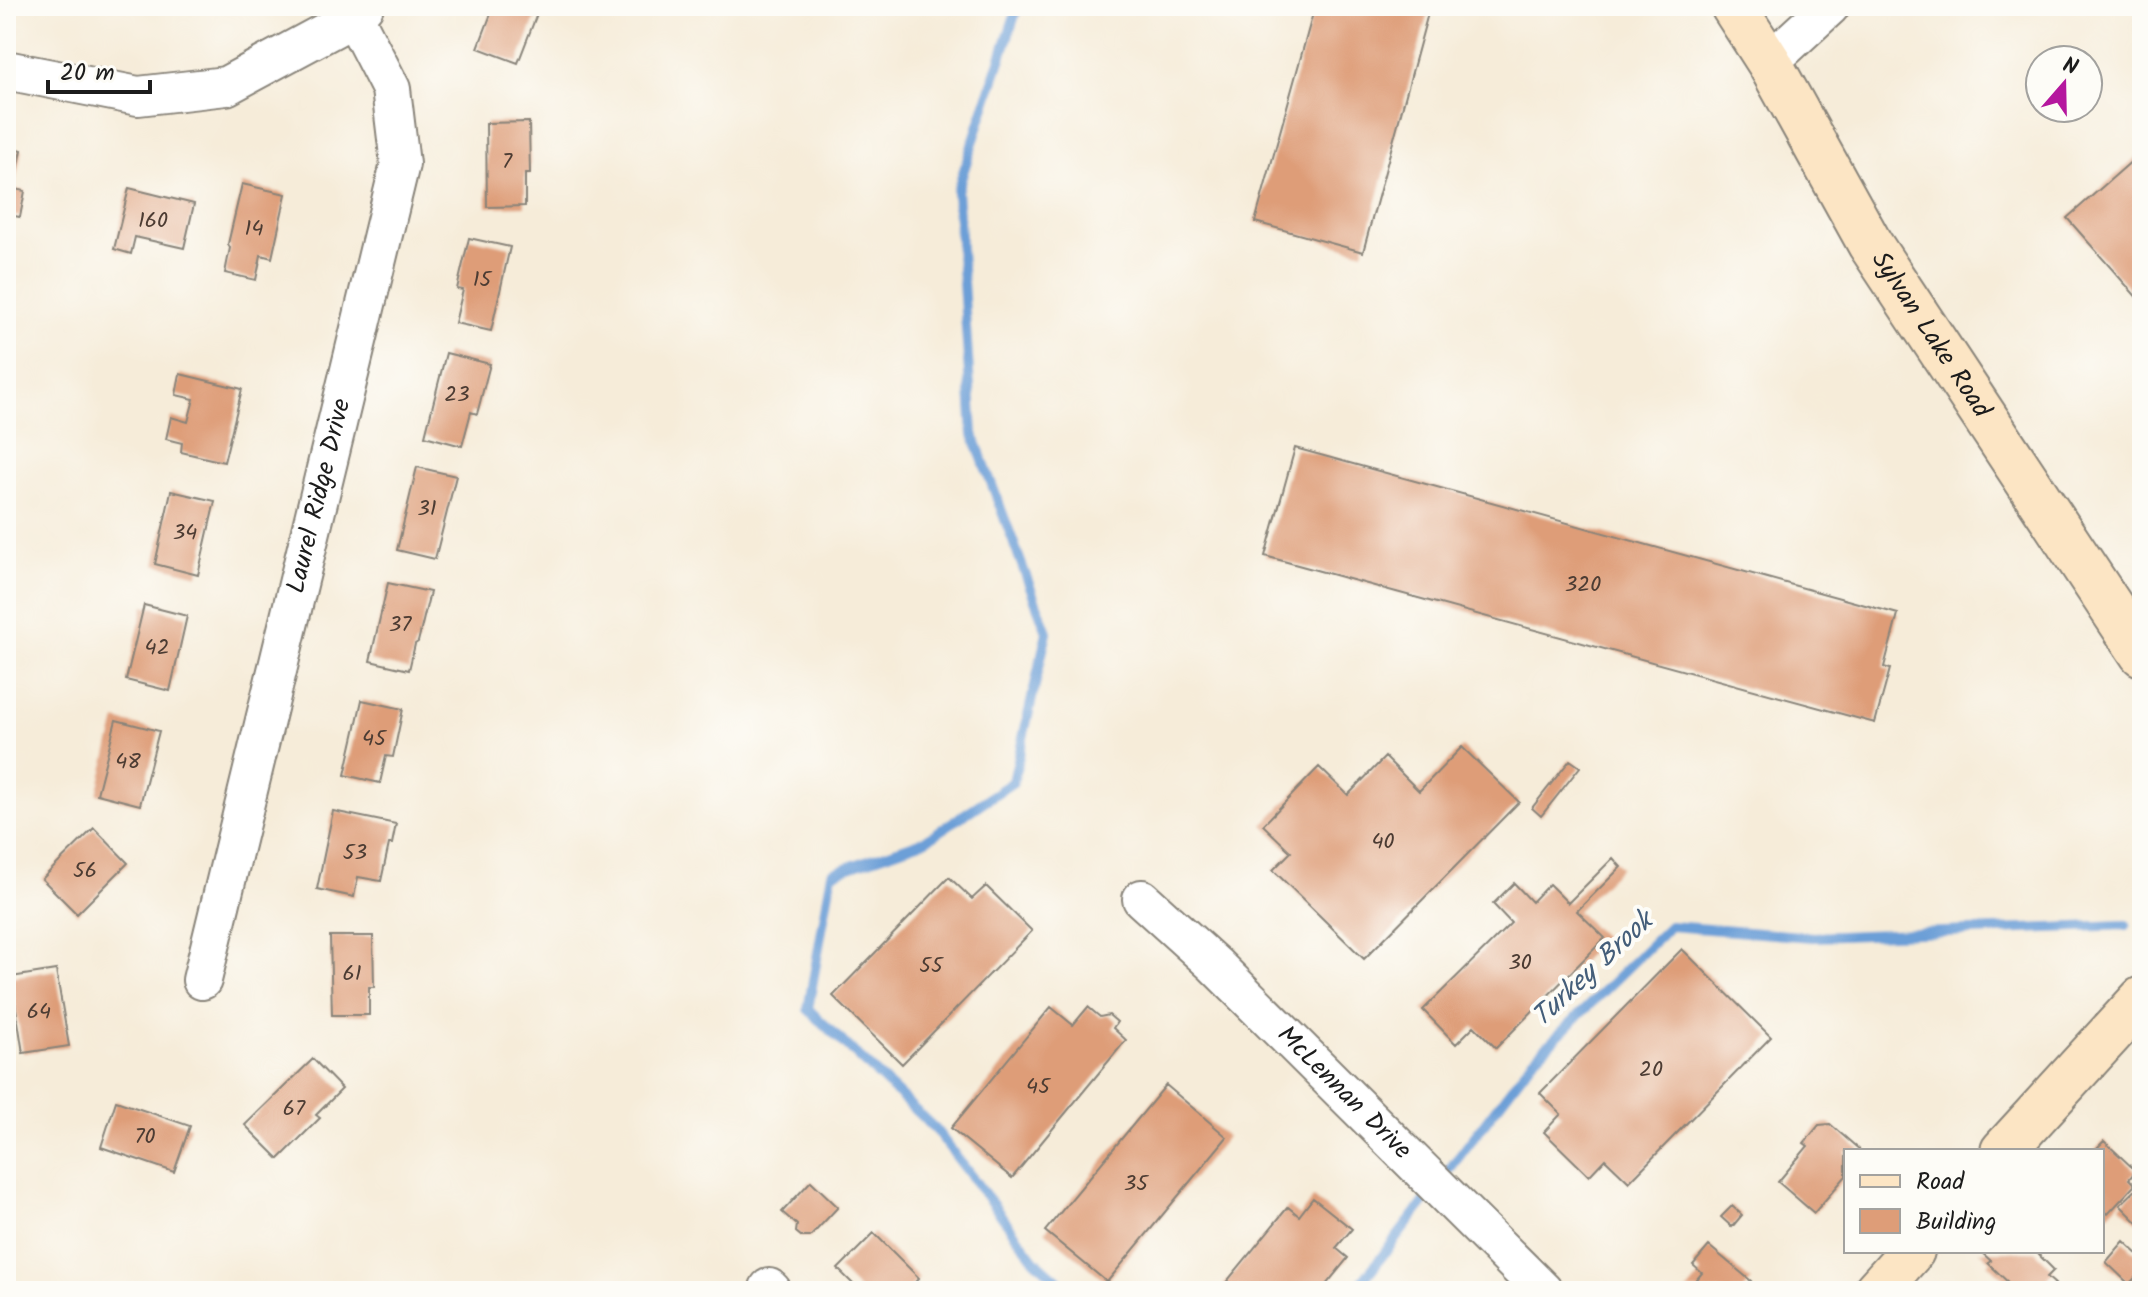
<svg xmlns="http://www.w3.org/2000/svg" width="2148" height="1297" font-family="Kalam,sans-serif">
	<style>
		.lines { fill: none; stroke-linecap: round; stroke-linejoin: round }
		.stream { stroke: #6c9fd7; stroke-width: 10 }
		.building { fill: #de9d78 }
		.street-casing { stroke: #89847a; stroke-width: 42 }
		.secondary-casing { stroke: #89847a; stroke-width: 48 }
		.street { stroke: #fff; stroke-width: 38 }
		.secondary { stroke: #fce5c4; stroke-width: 44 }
		.labels { text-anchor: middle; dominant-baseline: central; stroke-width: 8; stroke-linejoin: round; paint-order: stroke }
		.number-label { font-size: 22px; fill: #4c3c33 }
		.street-label { font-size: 26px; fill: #1c1c1c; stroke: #fdfcf7 }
		.water-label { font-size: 28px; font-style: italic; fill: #445e7a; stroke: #fdfcf7 }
	</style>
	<rect width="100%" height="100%" fill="#fdfcf7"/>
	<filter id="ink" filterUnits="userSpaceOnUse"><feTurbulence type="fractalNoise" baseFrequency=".0125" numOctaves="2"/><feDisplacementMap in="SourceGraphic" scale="16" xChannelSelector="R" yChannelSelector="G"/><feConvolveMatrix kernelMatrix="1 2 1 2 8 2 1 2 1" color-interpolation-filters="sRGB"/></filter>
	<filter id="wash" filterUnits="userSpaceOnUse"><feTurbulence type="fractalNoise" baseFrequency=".006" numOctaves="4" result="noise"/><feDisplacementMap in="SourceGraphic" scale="32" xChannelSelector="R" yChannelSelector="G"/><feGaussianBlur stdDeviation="1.8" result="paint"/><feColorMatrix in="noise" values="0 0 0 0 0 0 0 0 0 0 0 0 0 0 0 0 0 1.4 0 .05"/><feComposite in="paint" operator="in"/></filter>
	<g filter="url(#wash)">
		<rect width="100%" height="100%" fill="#f6ecd9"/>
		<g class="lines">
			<!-- stream -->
			<path class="stream" d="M1018,6l-61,185 16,243 74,198 -34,150 -87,58 -94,33 -24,136 128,121 99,130 35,31
				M1442,1179l90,-118 138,-135 143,11 313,-12
				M1355,1291l77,-99"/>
		</g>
		<g id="blocks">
			<!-- building -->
			<path class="building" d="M494,6h46l-22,57 -40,-15z
				M1315,6h115l-67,246 -108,-30z
				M529,122l1,52h-5v32l-38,1 -1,-84z
				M6,146l16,4 -8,39 11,2 -5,26 -11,-2 -3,3z
				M2142,152v147l-2,2 -73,-83z
				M242,184l44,10 -14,64 -11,-3 -5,25 -31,-7 5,-25 -2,-4z
				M129,188l65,16 -10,44 -49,-11 -4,17 -17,-5z
				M469,238l41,9 -19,84 -36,-8 8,-33 -6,-1z
				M446,353l44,11 -13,50 -6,-2 -9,34 -37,-10z
				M180,374l62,15 -18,73 -43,-10 1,-9 -16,-4 5,-22 17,5 6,-23 -18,-4z
				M1295,448l603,166 -14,53 6,2 -15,54 -610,-167z
				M417,467l39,9 -21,83 -38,-9z
				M171,491l44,10 -17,74 -43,-11z
				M388,583l42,9 -12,50 -3,2 -6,26 -39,-9z
				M144,605l43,11 -17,75 -44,-11z
				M362,700l41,9 -10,48 -7,-1 -6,27 -35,-8z
				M116,720l43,11 -19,74 -43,-11z
				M1462,747l57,55 -155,157 -91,-89 18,-18 -28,-27 56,-58 29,28 37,-38 34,34z
				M1570,760l10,7 -39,49 -9,-8z
				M333,811l63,13 -4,20h-3l-8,37 -23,-4 -4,20 -37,-8z
				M94,828l34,35 -51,51 -35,-35z
				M1613,858l8,9 -44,44 28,27 -109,110 -22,-22 -18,18 -33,-34 88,-87 -18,-19 21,-21 18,19 17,-18 19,19z
				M949,877l23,22 14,-13 46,45 -130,133 -69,-68z
				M330,936h43l1,51h-5v28h-37z
				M1682,949l89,88 -142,145 -24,-23 -16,17 -45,-44 17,-18 -21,-21z
				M56,970l13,76 -46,7 -12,-76z
				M1051,1007l22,18 15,-18 12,10 9,-2 8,7 -4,6 13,12 -114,138 -61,-50z
				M313,1059l29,30 -26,26 4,3 -41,41 -34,-34z
				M1166,1085l61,52 -120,145 -62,-51z
				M116,1101l74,25 -16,46 -73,-25z
				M1830,1124l31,27h-15v25l-32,37 -36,-31 30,-36 -4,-3 15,-18z
				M2104,1141l32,30 -7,8 6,6 -27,29 -6,-5v-58h-8z
				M811,1181l27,26 -28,30h-8l-6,-5 1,-7 -15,-13z
				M2142,1184v43l-22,-22z
				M1313,1198l39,31 -16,19 12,10 -27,33h-102l69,-84 11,9z
				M1732,1206l10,9 -10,12 -11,-10z
				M874,1233l45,45 -12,13h-47l-22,-22z
				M2124,1241l18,17v13l-13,13 -23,-22z
				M1709,1246l42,35 -8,10h-56l15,-18 -9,-8z
				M1980,1251h55l19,19 -7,7 8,7 -8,7h-30l-29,-28 3,-2z"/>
		</g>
	</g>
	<g filter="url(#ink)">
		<use href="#blocks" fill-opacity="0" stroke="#89847a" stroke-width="2"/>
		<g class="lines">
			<!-- street casing -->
			<g class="street-casing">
				<g id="street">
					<path d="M1769,62l61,-56"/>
					<path d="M6,70l132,26 88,-10 128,-69 10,-11"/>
					<path id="s1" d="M1142,899l73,66 328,326"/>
					<path id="s2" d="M202,980l198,-816 -9,-75 -37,-72"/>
					<path d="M769,1288l3,3"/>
				</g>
			</g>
			<!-- secondary casing -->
			<g class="secondary-casing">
				<g id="secondary">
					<path id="s3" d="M1733,6l36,56 101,182 272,410"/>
					<path d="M2003,1151l139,-152"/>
					<path d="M1876,1291l36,-40"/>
				</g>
			</g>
			<!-- street -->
			<use href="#street" class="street"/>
			<!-- secondary -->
			<use href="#secondary" class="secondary"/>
		</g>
	</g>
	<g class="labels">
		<!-- number labels -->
		<g class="number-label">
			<text x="507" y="162">7</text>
			<text x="153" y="221">160</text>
			<text x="254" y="229">14</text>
			<text x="482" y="280">15</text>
			<text x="457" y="395">23</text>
			<text x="427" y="509">31</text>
			<text x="185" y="533">34</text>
			<text x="1583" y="585">320</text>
			<text x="400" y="625">37</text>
			<text x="157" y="648">42</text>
			<text x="374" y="739">45</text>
			<text x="128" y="762">48</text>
			<text x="1383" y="842">40</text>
			<text x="355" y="853">53</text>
			<text x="85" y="871">56</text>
			<text x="1520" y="963">30</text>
			<text x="931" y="966">55</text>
			<text x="352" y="974">61</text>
			<text x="39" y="1012">64</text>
			<text x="1651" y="1070">20</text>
			<text x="1038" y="1087">45</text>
			<text x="294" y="1109">67</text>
			<text x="145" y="1137">70</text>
			<text x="1136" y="1184">35</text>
		</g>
		<!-- street labels -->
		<g class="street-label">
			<text stroke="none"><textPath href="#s3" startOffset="384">Sylvan Lake Road</textPath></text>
			<text stroke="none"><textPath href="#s2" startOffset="498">Laurel Ridge Drive</textPath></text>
			<text stroke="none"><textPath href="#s1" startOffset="280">McLennan Drive</textPath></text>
		</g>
		<!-- water labels -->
		<g class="water-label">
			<text transform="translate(1593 970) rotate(-43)">Turkey Brook</text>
		</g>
	</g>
	<!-- margin -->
	<rect width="2148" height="1297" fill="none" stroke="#fdfcf7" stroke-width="32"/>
	<!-- legend -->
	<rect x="1844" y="1149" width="260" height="104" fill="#fdfcf7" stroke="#a3a29f" stroke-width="2"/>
	<rect x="1860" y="1175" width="40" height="12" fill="#fce5c4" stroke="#a3a29f" stroke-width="2"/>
	<text x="1916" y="1189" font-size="24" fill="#1c1c1c">Road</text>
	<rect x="1860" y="1209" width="40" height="24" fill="#de9d78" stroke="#a3a29f" stroke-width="2"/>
	<text x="1916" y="1229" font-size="24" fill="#1c1c1c">Building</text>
	<!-- north arrow -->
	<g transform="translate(2064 84) rotate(20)"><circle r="38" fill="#fdfcf7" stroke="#a3a29f" stroke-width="2"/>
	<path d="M0-6L14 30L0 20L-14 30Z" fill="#b5179e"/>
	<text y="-12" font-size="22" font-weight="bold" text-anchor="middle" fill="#1c1c1c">N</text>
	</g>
	<!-- scale -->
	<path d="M48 80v12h102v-12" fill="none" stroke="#1c1c1c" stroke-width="4"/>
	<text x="60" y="80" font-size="24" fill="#1c1c1c" stroke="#fdfcf7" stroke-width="6" paint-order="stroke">20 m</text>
</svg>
